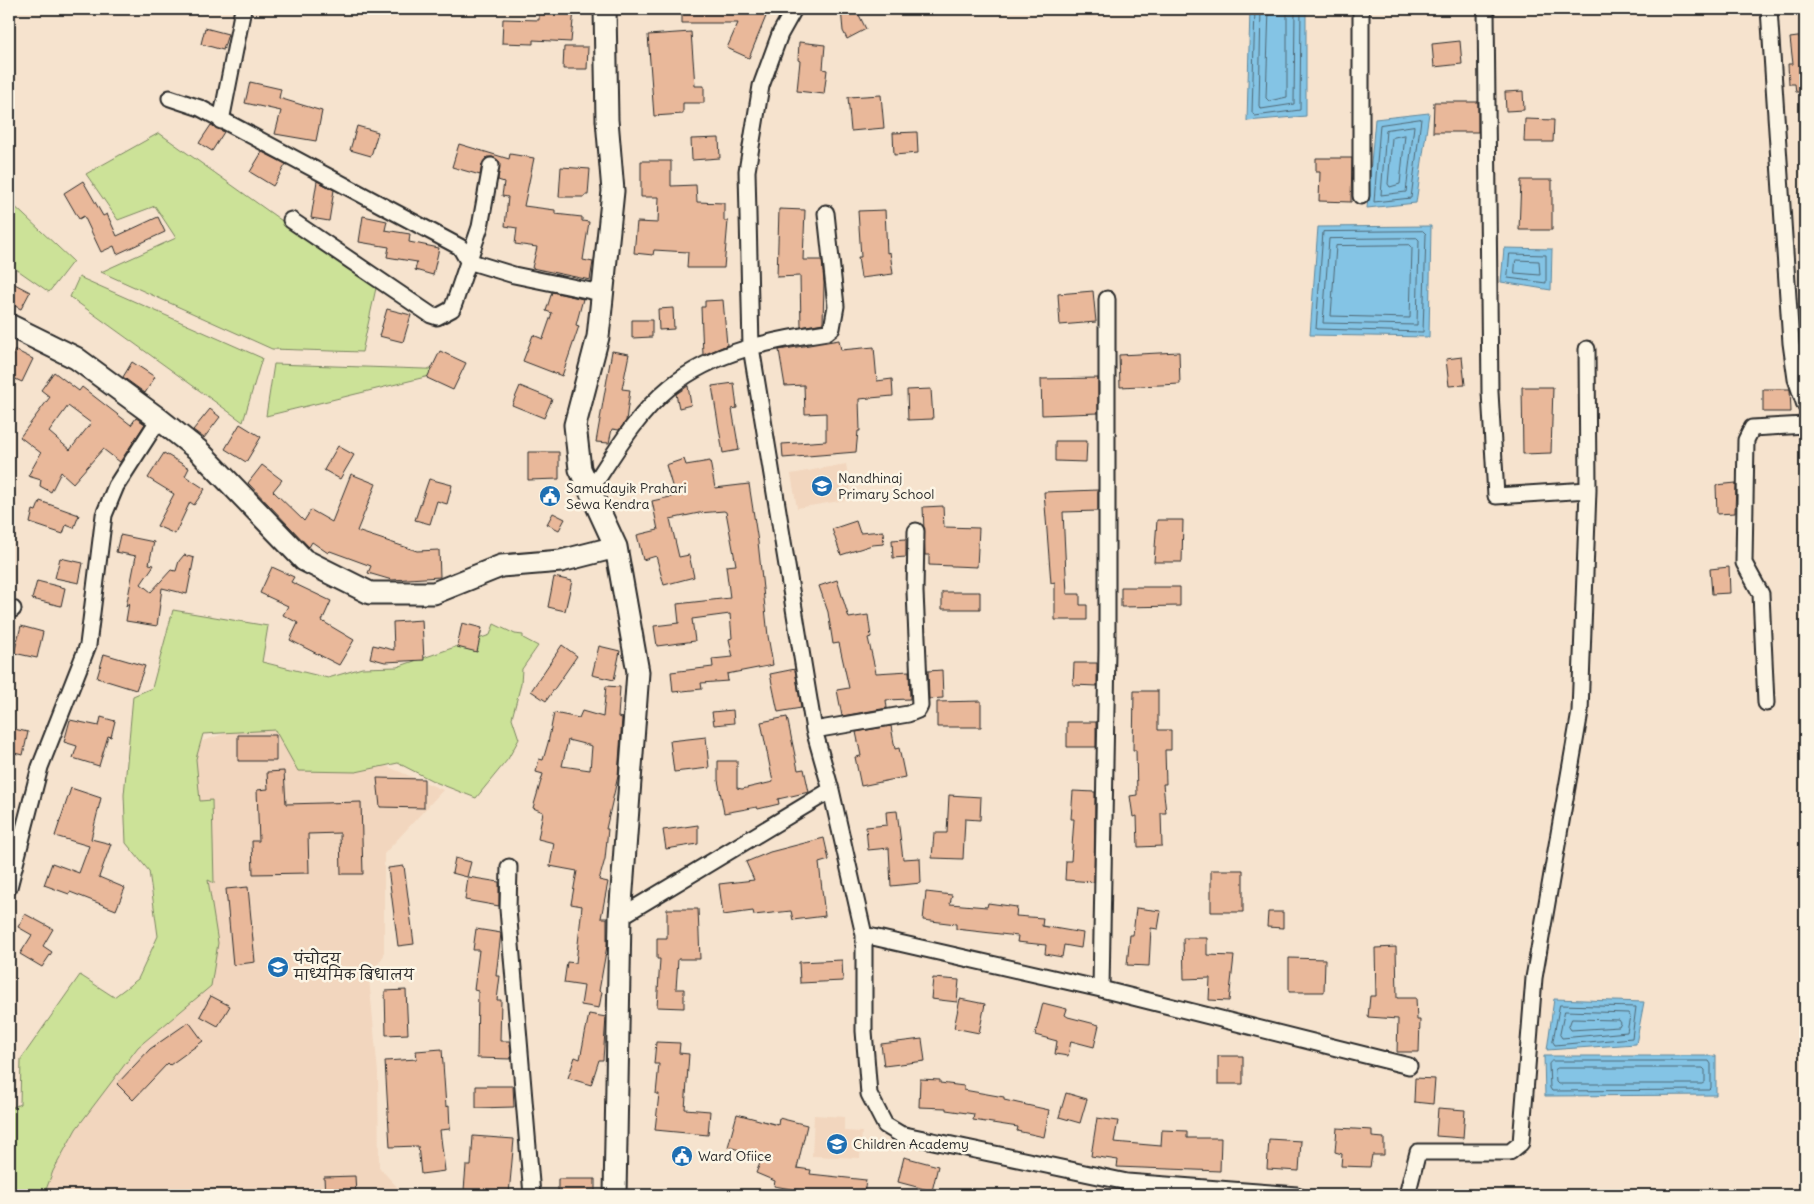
<svg xmlns="http://www.w3.org/2000/svg" width="1814" height="1204" font-family="Delius,'Playpen Sans Deva',sans-serif">
	<style>
		.built { fill: #f2d6be }
		.green { fill: #cce298; stroke: #7c8662 }
		.water { fill: #84c4e5; stroke: #60879b }
		.lines { fill: none; stroke-linecap: round; stroke-linejoin: round }
		.shore { stroke: #4f6875; stroke-width: 1 }
		.building { fill: #e9b89a; stroke: #2b2b2b; fill-rule: evenodd }
		.street-casing { stroke: #2b2b2b; stroke-width: 19 }
		.secondary-casing { stroke: #2b2b2b; stroke-width: 25 }
		.street { stroke: #fcf5e5; stroke-width: 15 }
		.secondary { stroke: #fcf5e5; stroke-width: 21 }
		.labels { text-anchor: middle; dominant-baseline: central; stroke-width: 5; stroke-linejoin: round; paint-order: stroke }
		.poi-label { font-size: 14px; fill: #2b2b2b; stroke: #fcf5e5; text-anchor: start }
	</style>
	<rect width="100%" height="100%" fill="#f6e3ce"/>
	<filter id="ink" filterUnits="userSpaceOnUse"><feTurbulence type="fractalNoise" baseFrequency=".02" numOctaves="2"/><feDisplacementMap in="SourceGraphic" scale="10" xChannelSelector="R" yChannelSelector="G"/><feConvolveMatrix kernelMatrix="1 2 1 2 8 2 1 2 1" color-interpolation-filters="sRGB"/></filter>
	<g filter="url(#ink)">
		<!-- built -->
		<path class="built" d="M846,464l6,35 -55,9 -6,-34z
			M273,718l170,72 -59,64v101l-15,23 9,95 1,94 18,20 2,8h-364l4,-24 116,-165 29,-259z
			M814,1115l30,2v14l18,1 -2,26 -48,-2z"/>
		<!-- green -->
		<path class="green" d="M159,133l217,155 -14,64 -90,-3 -171,-77 75,-34 -21,-32 -37,14 -32,-46z
			M9,201l64,60 -24,31 -40,-28z
			M79,277l183,81 -19,64 -173,-125z
			M274,364l180,6 -188,46z
			M173,610l95,16 -6,36 66,16 34,-10 35,-1 93,-32 4,-11 21,10 8,1v3l15,8 -16,23 -1,15 -9,34 7,21 -11,20 -32,39 -41,-16 -37,-19 -42,9 -58,-1 -23,-41 -72,4 -7,25 4,42 12,-1 2,83 -6,-3 10,63 -7,43 -73,61 -62,82 -23,42 -9,24h-35v-86l11,-5 1,-45 59,-84 34,22 24,-18 20,-43 -9,-65 -23,-28 -2,-48 9,-99 19,-8z"/>
		<!-- water -->
		<path class="water" d="M1250,9h56v107l-59,5z
			M1429,113l-13,90 -49,5 8,-89z
			M1431,226l-2,111 -119,-2 8,-108z
			M1504,248l48,1 -1,41 -50,-8z
			M1554,999l90,3 -8,42 -89,6z
			M1544,1056h172v39l-171,1z"/>
		<g class="lines">
			<!-- shore -->
			<path class="shore" d="M1255,9l-3,104 3,3 45,-6 1,-101
				M1261,9l-2,97 2,3 33,-5 1,-95
				M1269,9l-3,89 3,3 18,-4v-88
				M1421,119l-10,79 -37,4 6,-77z
				M1414,126l-8,66 -25,3 5,-65z
				M1405,135l-5,49 -10,3 -2,-3 4,-46z
				M1423,231l3,3 -3,98 -107,-3 7,-97z
				M1417,238l2,2 -2,85 -94,-2 6,-84z
				M1409,245l3,3 -2,70 -79,-2 5,-70z
				M1510,254l36,1v28l-38,-5z
				M1516,260l23,1 1,14 -25,-2z
				M1560,1005l76,2 -4,31 -77,7 -2,-3z
				M1565,1011l63,2 2,3 -3,16 -65,6 -2,-3z
				M1572,1019l47,1 2,3 -2,4 -48,3 -2,-3z
				M1552,1061h157l2,3v24l-2,2 -157,1 -2,-3 -1,-24z
				M1558,1068h145l2,2v12l-3,2h-144l-2,-2 -1,-12z"/>
		</g>
		<!-- building -->
		<path class="building" d="M539,9h35l-3,33 -38,-2v4l-31,-1 1,-24 36,1z
			M682,9h87l-20,49 -22,-10 11,-25h-56z
			M841,9h15l10,20 -19,10 -4,-8z
			M205,28l23,6 -5,16 -22,-6z
			M691,32l4,54h9v17h-21v11l-29,2 -6,-81z
			M1805,36v56h-9l-1,-8h-6l-1,-20h5l-3,-26z
			M1460,41l2,23 -28,3 -2,-23z
			M799,42l26,3 -2,24 4,1 -3,24 -27,-3 3,-30 -2,-1z
			M564,47h24l-1,22h-24z
			M250,82l31,7 -2,9 43,13 -6,30 -41,-7 6,-23 -36,-8z
			M1523,91l1,19 -18,1 -1,-19z
			M881,95l3,33 -33,3 -3,-34z
			M1434,102h44v30h-45z
			M1525,119l29,1 -1,22h-29z
			M211,125l13,7 -12,19 -13,-8z
			M357,126l21,6 -7,24 -21,-6z
			M917,132l1,21 -24,2 -1,-22z
			M719,138l1,20 -28,2 -1,-21z
			M459,144l50,15 1,-5 24,4 -10,48 31,4v4l27,3v4l7,1 -6,38 10,2 -3,18 -58,-12 5,-21 -22,-3 2,-16 -12,-2 3,-29 -6,-1 2,-14 -6,-2 2,-18 -7,-5h-6l-5,7 -2,11 -28,-8z
			M262,152l24,12 -13,22 -23,-14z
			M1316,158h36l-1,44 -32,-1 1,-29h-4z
			M641,161h30v25l25,-1 1,17 27,1v18h4l-4,47h-37l1,-16 -34,-2 -1,5 -19,-2 3,-31 21,1 1,-26h-18z
			M561,167l29,2 -2,26h-3l-1,2h-25z
			M1521,180h31v50h-33z
			M83,181l20,35 4,-2 10,22 41,-19 7,15 -48,22 -3,-8 -13,6 -17,-36 -5,3 -15,-26z
			M317,181l17,9 -5,31 -18,-3z
			M779,209l26,1 -2,50h19l2,23 -1,40 -22,4 -1,-51 -23,1z
			M885,210l2,43 3,-1 3,22 -32,4 -3,-21h3l-3,-46z
			M363,216l24,5 -2,9 25,4 -1,8 30,6 -6,27 -18,-5 2,-8 -30,-5 2,-10 -30,-5z
			M9,281l21,11 -9,17 -12,-6z
			M1093,291l3,31 -36,3 -2,-31z
			M552,292l31,7 -7,26 3,1 -17,50 -39,-15 10,-26 10,4 9,-26 -6,-2z
			M723,300l4,45 -24,10 -2,-48h4v-6z
			M673,308l1,21 -15,1 -1,-21z
			M387,309l24,6 -8,27 -24,-6z
			M632,320h20v17l-20,1z
			M839,340l2,10 33,-3 3,34 15,-2 1,17 -34,3 1,32h-2l-2,21 -73,6 -1,-14 44,-3v-28l-21,1 -1,-29 -19,1 -6,-36z
			M15,350l18,9 -11,23 -13,-6v-21l3,1z
			M440,351l26,12 -13,27 -26,-12z
			M612,351l17,3 -7,35 8,1 -4,31 -7,9 -7,-1 -3,14 -13,-1z
			M1179,352l1,32 -60,3 -1,-32z
			M1462,357l3,28 -16,1 -3,-27z
			M132,362l23,15 -10,16 -22,-16z
			M54,372l25,19 3,-4 49,38 5,-7 9,6 -25,38 -17,-13 -30,34 -12,-11 -10,20 -11,-6 1,-6 -13,-4 13,-23 -21,-16 30,-40 -9,-7zM68,406l23,17 -21,27 -21,-18z
			M1098,378v35l-56,2 -1,-36z
			M734,383l3,25 -5,1 7,41 -16,3 -11,-67z
			M520,386l32,13 -8,19 -32,-13z
			M688,386l3,19 -12,3 -3,-14z
			M1522,387h31l-2,66 -28,1z
			M931,389l2,30 -25,1 -1,-30z
			M1763,389h27l1,23h-28z
			M210,409l10,8 -16,21 -11,-8z
			M240,424l21,13 -15,25 -21,-13z
			M1055,441h32l-1,21 -31,-1z
			M338,446l16,9 -14,24 -16,-9z
			M528,452h31v27l-31,1z
			M164,453l25,15 -4,8 20,13 -11,16 -4,-3 -15,32 -18,-8 17,-32 -26,-16z
			M684,459l2,6 24,-4 5,27 34,-4 9,58 10,94 5,29 -46,9 1,7 -27,2 1,6 -29,3 -2,-20 42,-5 -1,-8 21,-2 -4,-18 3,-1 -2,-24 -38,5 3,22 -38,5 -3,-20 25,-3 -2,-19 53,-6 -4,-32 10,-1 -10,-53 -2,-1 -25,2 -29,6 9,38 10,-2 5,22 -30,8 -8,-29 -13,4 -6,-25 21,-5 -6,-29 23,-5 -9,-31z
			M262,465l20,15 -9,11 31,30 7,-11 21,12 19,-48 25,10 -19,47 60,20 22,-1 1,27 -48,3 -24,-7 3,-7 -41,-15 -2,2 -16,-11 -3,5 -61,-64z
			M429,479l23,6 -5,19 -10,-3 -7,23 -15,-4z
			M1736,483l-1,30 -18,1 -1,-29z
			M1098,490v21l-35,1 4,82h13v11h7v15h-32v-38l-4,1 -7,-91z
			M40,501l39,14 -5,13 -8,-3 -3,9 -33,-11 3,-13 3,1z
			M943,506l1,21 35,1 -2,39 -48,-2v-10h-4l-2,-48z
			M553,513l12,6 -6,11 -12,-6z
			M1157,520h26l-1,42h-28z
			M856,521l4,12 23,-2 1,13 -12,1 -31,10 -9,-26z
			M120,535l34,7 -5,22 5,1 -13,19 10,8 20,-22 5,1 3,-10 5,-6 10,3 -7,36 -25,-6 -5,38 -31,-5 3,-18 -3,4 10,-51 -20,-4z
			M906,539v18l-13,1 -1,-18z
			M60,558l23,5 -4,20 -24,-5z
			M272,567l22,10 -3,5 40,19 -9,20 32,19 -15,25 -49,-25 8,-17 -15,-8 5,-9 -28,-13z
			M1729,567l1,26 -18,1 -2,-25z
			M554,577l18,4 -7,30 -17,-4z
			M837,580l12,38 19,-3 3,22 -3,1 8,35 33,-2 1,28 -24,1 1,8 -45,8 -5,-26 12,-2 -10,-45 -6,1 -5,-32 -9,-26z
			M37,581l28,7 -4,18 -29,-7z
			M1121,587h59v19l-59,1z
			M942,592h38v17h-38z
			M422,620l2,40 -39,2 -15,-4 3,-13 21,5 -1,-28z
			M462,623l20,5 -5,24 -20,-5z
			M21,626l22,6 -6,26 -23,-5z
			M562,645l15,11 -31,45 -15,-10z
			M599,646l21,5 -6,29 -22,-5z
			M104,654l41,12 -9,24 -39,-12z
			M1074,663h23v23l-24,-1z
			M795,669l6,39 -23,4 -8,-38z
			M942,670l1,28 -14,1 -1,-28z
			M606,686l14,1 -2,30 4,1 -4,58 -12,53h2l-3,30 -6,21 9,2 -7,36h6v28l-8,45 3,1 -3,16 -18,-3 3,-19 -20,-3 3,-21 9,1 6,-57 -11,-2 6,-33 -27,-5 4,-23 -16,-4 5,-27 -10,-4 10,-34 -7,-2 3,-13 4,1 5,-17 6,-30 25,5 3,-7 21,6zM568,740l24,6 -2,24 -28,-4z
			M1134,691h24v39h13v20h-6l1,34h-3l3,29h-5l1,33 -24,1 -1,-31 -4,1 -3,-21 7,-1 -1,-45h-3z
			M981,701v26h-44v-25z
			M733,710l1,13 -20,2 -2,-13z
			M101,717l14,4 -4,16 -3,-1 -9,30 -26,-8 4,-12 -13,-4 6,-22 29,6z
			M787,717l11,53 6,-1 5,23 -31,7 1,5 -21,5 -1,-2 -33,6 -6,-33v-19h19v27l5,1 31,-7 -12,-60z
			M1067,722h29v25h-29z
			M891,726l4,23 4,-1 6,29 -44,9 -6,-29 6,-1 -5,-24z
			M9,728l19,4 -5,23 -14,-3z
			M238,735h38v26h-38z
			M706,737l3,31 -35,4 -4,-31z
			M284,771l2,33 75,-2 2,72h-22l-1,-41 -32,1 1,39 -56,1 -1,-33h7l-2,-51 11,-1 -1,-17z
			M377,778l47,1v29l-44,-1z
			M71,788l30,10 -10,41 20,5 -12,33 26,11 -9,22 -46,-18 -1,2 -25,-9 8,-22 27,10 10,-27 -34,-10z
			M1073,791l22,1 -1,90 -29,-2 1,-19h5l3,-42h-3z
			M949,795l32,2 -1,23 -15,-1 -2,40 -31,-1 2,-25h13z
			M897,811l6,48 17,-1 1,25 -30,3 -2,-38 -21,2 -2,-23 21,-2 -1,-13z
			M698,825v19l-32,5 -3,-19z
			M824,838l5,22 -10,3 6,53 -32,4 -2,-9 -37,4 -1,-4 -30,4 -4,-31 35,-4 -8,-18 24,-10z
			M455,858l16,4 -4,15 -15,-4z
			M404,866l10,78 -16,2 -10,-78z
			M1211,870h32v42h-32z
			M468,877l31,5v24l-34,-6z
			M248,887l7,75 -22,3 -7,-76z
			M926,892l26,3 -2,9 37,3 1,-4 29,4 -1,9 27,2 -1,8 41,7 -2,15 -17,-3 -2,12 -17,-3 1,-9 -29,-3 1,-6 -62,-7v-5l-33,-4z
			M1136,908l25,3 -3,18 -7,-1 -2,38 -22,-1 3,-30h3z
			M667,909h31l2,50h-22l-2,30h8v19l-27,-1 3,-48h-3v-21h10z
			M1268,912h15v16l-16,-1z
			M25,914l28,15 -10,17 9,6 -10,15 -22,-13 12,-19 -14,-8z
			M476,929l25,4 -5,43h4l-3,24h4l-1,41h10l1,18 -34,-1 1,-67 -4,-1 5,-40h-6z
			M1183,938h24v17l27,1 -5,45 -20,-1 1,-22 -26,1z
			M1396,947l1,51h19l1,22h3l-1,32h-22l1,-33 -30,-2 2,-21h6l-1,-48z
			M1289,958l36,1 -1,33h-35z
			M842,960l1,21 -43,2 -1,-21z
			M933,978l26,2 -2,22 -26,-3z
			M406,990l2,44 -22,1 -1,-44z
			M211,996l19,10 -12,20 -18,-10z
			M960,999l25,5 -6,29 -25,-5z
			M1043,1003l24,6 -2,6 3,2 31,8 -5,22 -23,-6 -3,15 -13,-2 2,-13 -22,-6z
			M589,1014l17,3 -3,43h-4l-8,25 -23,-7 7,-21 5,2z
			M189,1022l14,19 -33,24 -2,-2 -35,37 -16,-16 33,-35z
			M922,1039l3,22 -41,5 -3,-22z
			M656,1042l24,1 -1,10 10,1 -4,55 25,2 -2,24 -53,-5 4,-36h-3l3,-30h-5z
			M442,1049l4,58 3,-1 1,23 -10,1 5,41 -24,3 -3,-28 -28,1 -5,-86 32,-2 -1,-8z
			M1218,1056h25v28h-25z
			M1415,1078l20,1 -2,25 -19,-2z
			M920,1079l20,1v3l24,3v4l40,7v3l45,10 -5,27 -27,-6 1,-4 -45,-7 1,-6 -28,-4v-2l-27,-1z
			M476,1086h37l1,21 -38,1z
			M1066,1093l21,6 -7,24 -21,-6z
			M1438,1108l27,2 -2,28 -27,-2z
			M737,1114l41,11 1,-7 28,7 -10,43 14,2 -1,4 56,6 -2,15h-39l-51,-9 1,-5 -19,-8 7,-17 -35,-9z
			M1097,1118l21,3 -4,21 47,4 1,-16 25,1v7h34l-1,33 -103,-4 1,-7 -27,-4z
			M1337,1128l35,2v7l12,1v17h-12l-2,12 -29,-1 1,-12 -7,-2z
			M473,1136l41,3 -5,55 -45,-4 2,-24h5z
			M1269,1139l32,2 -2,30 -32,-2z
			M904,1157l34,9 -6,25 -34,-9z
			M355,1176l1,19h-31l-1,-18z
			M558,1179h37v16h-37z"/>
		<g class="lines">
			<!-- street casing -->
			<g class="street-casing">
				<path id="street" d="M794,9l-14,25 -19,52 -14,85 4,176 63,383 17,60 33,145v96l5,63 16,31 15,9 227,48 170,13
					M1486,9l4,383 6,104 92,-6 -1,-141
					M1769,9l22,334 5,36 9,26
					M170,98l30,10 260,139 8,14 46,14 87,18
					M221,121l22,-112
					M1361,196v-187
					M291,220l140,95 6,2 15,-8 3,-8 25,-74 11,-61
					M591,489c23,-35 46,-75 79,-102 44,-36 103,-47 157,-55l5,-4 4,-22 -10,-93
					M9,608l4,1
					M1766,703l-5,-109 -17,-31 2,-123 6,-12 53,-3
					M814,730l94,-16 10,-4 2,-4 -5,-114 1,-61
					M509,867l-1,42 24,286
					M9,887l31,-120 48,-122 16,-130 12,-29 43,-67
					M620,917l211,-127
					M864,935l237,54 6,-339v-351
					M1101,989l308,77
					M1407,1195l11,-43h92l11,-9 13,-165 46,-266 8,-222"/>
			</g>
			<!-- secondary casing -->
			<g class="secondary-casing">
				<path id="secondary" d="M605,9l2,111 6,71 -15,146 -23,88 5,44 36,78 22,125 -18,245 -5,278
					M9,325l67,33 83,61 39,31 106,110 66,33h64l67,-27 60,-5 55,-14"/>
			</g>
			<!-- street -->
			<use href="#street" class="street"/>
			<!-- secondary -->
			<use href="#secondary" class="secondary"/>
		</g>
	</g>
	<!-- icons -->
	<defs>
		<g id="school-disc" transform="scale(1.125)"><circle r="9.5" fill="#1f6fb2" stroke="#fcf5e5"/><path d="M0-5L7-2L0 1L-7-2ZM-4 1L0 2.5L4 1V4Q0 6-4 4Z" fill="#fff"/></g>
		<g id="civic-disc" transform="scale(1.125)"><circle r="9.5" fill="#1f6fb2" stroke="#fcf5e5"/><path d="M-.6-6.5H3V-4.5H.6V-3L4-1V1h2V6H-6V1h2V-1L-.6-3ZM-1.2 2.5V6h2.4V2.5Z" fill="#fff"/></g>
	</defs>
	<g fill-rule="evenodd">
		<use href="#school-disc" x="822" y="486"/>
		<use href="#civic-disc" x="550" y="496"/>
		<use href="#school-disc" x="278" y="967"/>
		<use href="#school-disc" x="837" y="1144"/>
		<use href="#civic-disc" x="682" y="1156"/>
	</g>
	<g class="labels">
		<!-- poi labels -->
		<g class="poi-label">
			<text x="838" y="478">Nandhinaj<tspan x="838" dy="16">Primary School</tspan></text>
			<text x="566" y="488">Samudayik Prahari<tspan x="566" dy="16">Sewa Kendra</tspan></text>
			<text x="294" y="959">पंचोदय<tspan x="294" dy="16">माध्यमिक बिधालय</tspan></text>
			<text x="853" y="1144">Children Academy</text>
			<text x="698" y="1156">Ward Ofiice</text>
		</g>
	</g>
	<!-- margin -->
	<rect width="1814" height="1204" fill="none" stroke="#fcf5e5" stroke-width="30"/>
	<rect x="15" y="15" width="1784" height="1174" fill="none" stroke="#2b2b2b" stroke-width="2" filter="url(#ink)"/>
</svg>
